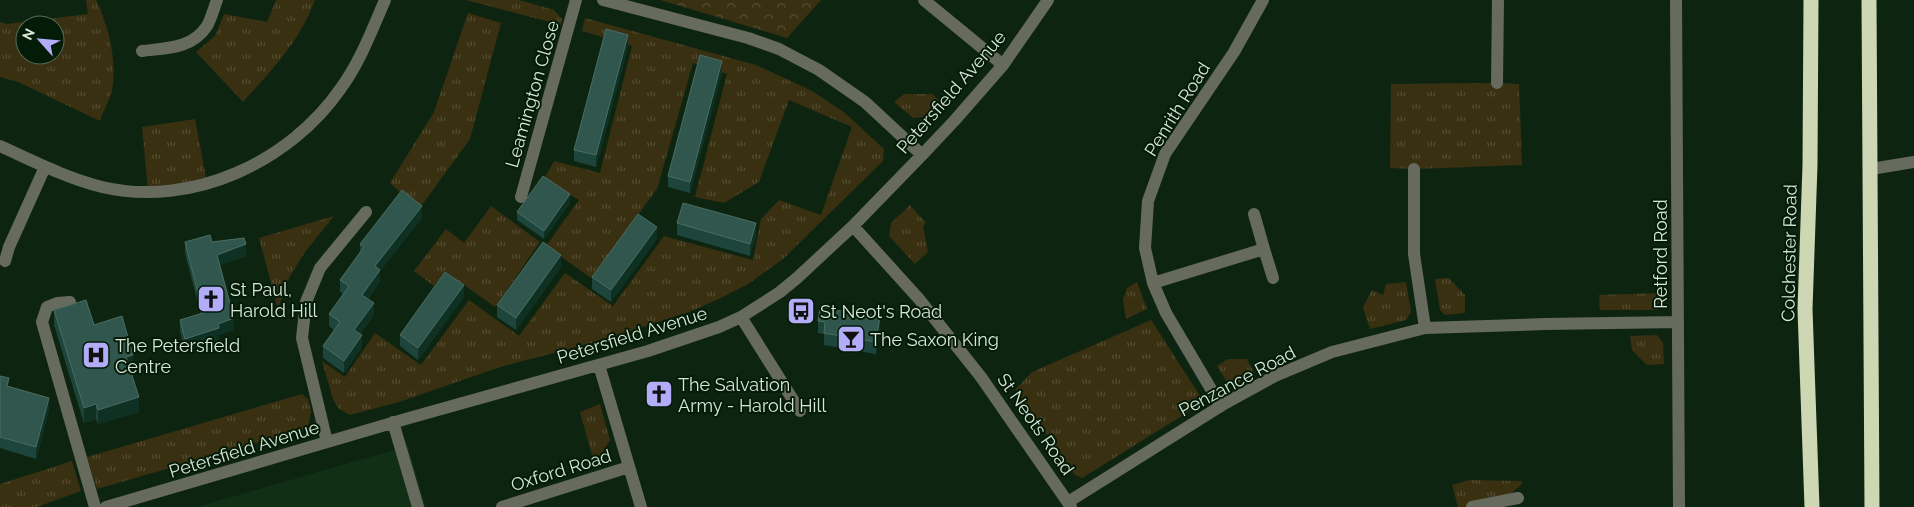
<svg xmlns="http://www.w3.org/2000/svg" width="1914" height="507" font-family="Raleway,sans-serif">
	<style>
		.built { fill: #102f15 }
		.grass { fill: url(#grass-tufts); fill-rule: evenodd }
		.forest { fill: url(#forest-crowns) }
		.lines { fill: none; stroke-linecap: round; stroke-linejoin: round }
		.minor { stroke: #676b5d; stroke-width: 12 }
		.highway { stroke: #ced7b3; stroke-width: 15 }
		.wall { fill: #1d453c }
		.shaded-wall { fill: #0e3123 }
		.building { fill: #31564d; stroke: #4b6d62 }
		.labels { text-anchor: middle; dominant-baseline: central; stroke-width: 4; stroke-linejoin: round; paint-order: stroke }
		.street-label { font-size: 18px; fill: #d7e6d8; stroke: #041b07 }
		.poi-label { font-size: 18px; fill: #d7e6d8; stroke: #041b07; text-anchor: start }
	</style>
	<defs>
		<pattern id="grass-tufts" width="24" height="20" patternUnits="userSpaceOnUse" patternTransform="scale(1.25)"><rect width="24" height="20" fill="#392f11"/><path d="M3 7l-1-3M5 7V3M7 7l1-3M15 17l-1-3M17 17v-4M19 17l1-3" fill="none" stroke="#554d33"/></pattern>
		<pattern id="forest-crowns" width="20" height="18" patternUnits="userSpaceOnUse" patternTransform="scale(1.25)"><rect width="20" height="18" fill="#392f11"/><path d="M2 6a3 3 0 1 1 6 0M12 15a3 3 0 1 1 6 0" fill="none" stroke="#554d33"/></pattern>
	</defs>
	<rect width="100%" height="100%" fill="#0d2510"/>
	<!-- built -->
	<path class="built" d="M408,446l18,61h-229z"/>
	<!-- grass -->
	<path class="grass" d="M86,0h10c12,25 20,56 17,84 -1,12 -9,25 -13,37l-82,-39 -18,-5v-55l7,2 81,-10zM25,25h30v30h-30z
		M276,0h39c-15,41 -43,70 -72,102l-47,-50 19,-16 9,-22 43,8z
		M466,0h53l35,10 8,9 -1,6z
		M468,13l33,10 -31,116 -51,70 -29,-26 44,-71z
		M585,18l171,47 56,26 33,22 39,36 -1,12 -100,98 -35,25 -25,13 -34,15 -93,30 -93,24 -104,36 -49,13 -11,-6 -6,-10 -11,-38 23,16 30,-44 46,32 48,-65 50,36 46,-63 48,33 51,-70 89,24 8,-41 18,-19 42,15 31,-88 -63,-27 -30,82 -35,21 -29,-6 32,-123 -34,-11 -36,126 -66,89 -45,-32 33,-46 -35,-21 10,-18 46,12 32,-127 -50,-15z
		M1495,83l24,1 3,81 -108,4 -24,-1 1,-84z
		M904,94h28l8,7 -13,15 -14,2 -19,-16z
		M195,119l12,64 -59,8 -6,-64z
		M910,205l16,18 -3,3 5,26 -13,12 -26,-28 2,-13z
		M491,206l49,36 -45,65 -50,-36 -11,15 -20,-15 32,-42 18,14z
		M334,216l-29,36 -15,24 -12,33 -19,-71z
		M1449,278l16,17v18l-20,2 -5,-5 -5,-31z
		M1137,282l10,27 -21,10 -3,-19 4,-12z
		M1406,282l5,30 -5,8 -36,9 -7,-22 9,-17 11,5 3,-11z
		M1662,293v12l-5,5h-57l-1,-15z
		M1151,320l53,82 -122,76 -7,-3 -60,-85 17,-18z
		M1657,335l6,8 1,21 -17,1 -15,-15 -2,-14z
		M1228,359h19l7,14 -20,12 -7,-3 -10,-16z
		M302,394l6,5 3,13 -3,16 -211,61 -10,-32z
		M600,404l10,36 -13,23h-3l-14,-51z
		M72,461l9,30 -44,16h-37v-23z
		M1469,480l52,1 1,3 -20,17 -30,6h-14l-6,-22z"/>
	<!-- forest -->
	<path class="forest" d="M660,0h161l-34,38z"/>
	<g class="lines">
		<!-- minor -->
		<path class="minor" d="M603,0l145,38 31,11 40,21 46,32 57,53
			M924,0l79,65
			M1676,0l3,507
			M142,51c24,-3 50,-2 65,-25 4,-7 7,-18 10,-26
			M1497,83l1,-83
			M0,146c33,15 66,32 102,41 90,21 188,-25 239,-99 19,-26 31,-58 44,-88
			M1414,169v85l11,74
			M1871,169l43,-7
			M521,197l55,-197
			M853,226l66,73 62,78 90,130
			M1264,249l9,29
			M5,261l4,-14 36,-80
			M1153,283l111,-34 -10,-35
			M70,302l-13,1 -10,4 -5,15 53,185
			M741,317l59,94
			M599,365l42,142
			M1221,406l-55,-93 -13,-30 -8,-35 3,-47 17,-47 69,-102 29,-52
			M393,422l25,85
			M327,442l-25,-104 4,-36 14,-34 46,-56
			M1068,502l156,-98 51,-28 57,-24 93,-24 120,-4 133,-2
			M106,507l303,-89 239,-67 71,-24 22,-10 39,-25 17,-14 56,-52 69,-71 33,-35 48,-55 45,-65
			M502,507l127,-40
			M1472,507l46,-9"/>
		<!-- highway -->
		<path class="highway" d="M1811,0l-1,165 -5,144 7,198
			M1869,0l3,507"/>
	</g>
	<!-- wall -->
	<path class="wall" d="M628,47l-32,120 -22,-6v-11z
		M722,73l-32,120 -22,-6v-11z
		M570,203l-26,36 -27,-19v-8z
		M422,218l-42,53v10l-12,18 6,16 -14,19 2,13 -18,26 -21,-15v-12l11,-16 -5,-4v-12l15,-20 -4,-2v-12l20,-28v-8z
		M677,223l79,12 -6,21 -73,-21z
		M657,239l-46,63 -19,-13v-12z
		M185,242h27l34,14 -26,9 14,65 -15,5v5l-34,10 -5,-18v-12l21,-6 -16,-60z
		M561,267l-45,63 -19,-13v-12z
		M464,297l-46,63 -18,-14v-11z
		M54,310l40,15 39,45 -3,1 9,41 -41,12 -2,-5 -12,4 -30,-98z
		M818,321l62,7 -4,26 -52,-9v-11l-6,-1z
		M0,376l9,11 40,23 -13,49 -36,-11z"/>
	<!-- shaded-wall -->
	<path class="shaded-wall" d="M628,35v12l-32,120v-12z
		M722,61v12l-32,120v-11z
		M570,194v9l-26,36v-8z
		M422,206v12l-42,53v10l-18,26v-12l13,-29z
		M756,223v12l-6,21v-12z
		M657,227v12l-46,63v-12z
		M246,244v12l-29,10v-11z
		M561,255v12l-45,63v-12z
		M464,285v12l-46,63v-12z
		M374,303v12l-20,27v-12z
		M880,316v12l-4,26v-12z
		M234,318v12l-15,5v5l-34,10v-11l33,-15z
		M362,335v12l-18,26v-12z
		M133,355v15l-7,2v-15z
		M139,397v15l-41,12v-14z
		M49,398v12l-13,49v-12z
		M96,404v15l-12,4v-15z"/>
	<!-- building -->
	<path class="building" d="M606,29l22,6 -32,120 -22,-5z
		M700,55l22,6 -32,121 -22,-6z
		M543,176l27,18 -26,37 -27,-19z
		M402,190l20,16 -47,60 5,4 -18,25 12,8 -20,27 8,5 -18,26 -21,-15 17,-24 -11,-8 20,-28 -9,-6 24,-33 -4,-3z
		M683,203l73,20 -6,21 -73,-21z
		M638,214l19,13 -46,63 -19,-13z
		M210,235l2,7 32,-4 2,6 -29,11 17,63 -16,6 1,4 -34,11 -5,-19 23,-7 -18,-71z
		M543,242l18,13 -45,63 -19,-13z
		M445,272l19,13 -46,63 -18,-13z
		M86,300l8,25 28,-9 11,39 -7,2 13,40 -41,13 -2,-6 -12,4 -30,-98z
		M820,308l60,8 -4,26 -52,-9 1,-11 -7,-1z
		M0,376l9,2 -2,8 42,12 -13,49 -36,-10z"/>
	<!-- icons -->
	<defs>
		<g id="church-square" transform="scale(1.4375)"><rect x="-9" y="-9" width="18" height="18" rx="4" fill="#b3adf9" stroke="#041b07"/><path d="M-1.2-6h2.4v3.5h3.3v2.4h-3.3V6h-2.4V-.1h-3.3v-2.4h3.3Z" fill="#111"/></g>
		<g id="bus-square" transform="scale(1.4375)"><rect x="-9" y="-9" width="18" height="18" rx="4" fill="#b3adf9" stroke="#041b07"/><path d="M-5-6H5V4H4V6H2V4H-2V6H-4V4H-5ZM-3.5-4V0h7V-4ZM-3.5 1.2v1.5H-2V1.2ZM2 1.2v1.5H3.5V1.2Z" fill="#111"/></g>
		<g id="bar-square" transform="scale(1.4375)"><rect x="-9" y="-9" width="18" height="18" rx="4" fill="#b3adf9" stroke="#041b07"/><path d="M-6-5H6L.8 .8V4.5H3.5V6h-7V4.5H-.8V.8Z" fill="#111"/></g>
		<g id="hospital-square" transform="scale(1.4375)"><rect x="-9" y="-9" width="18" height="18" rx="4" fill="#b3adf9" stroke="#041b07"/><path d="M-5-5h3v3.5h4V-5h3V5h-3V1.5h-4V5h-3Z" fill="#111"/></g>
	</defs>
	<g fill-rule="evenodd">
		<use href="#church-square" x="211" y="299"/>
		<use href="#bus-square" x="801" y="311"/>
		<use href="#bar-square" x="851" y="339"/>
		<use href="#hospital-square" x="96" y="355"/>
		<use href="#church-square" x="659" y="394"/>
	</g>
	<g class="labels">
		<!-- street labels -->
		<g class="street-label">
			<text transform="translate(951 92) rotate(-49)">Petersfield Avenue</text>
			<text transform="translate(532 94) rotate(-74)">Leamington Close</text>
			<text transform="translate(1177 109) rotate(-58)">Penrith Road</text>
			<text transform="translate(1789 253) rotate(-89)">Colchester Road</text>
			<text transform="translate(1660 254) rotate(-90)">Retford Road</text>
			<text transform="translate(632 335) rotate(-17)">Petersfield Avenue</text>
			<text transform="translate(1237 381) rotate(-28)">Penzance Road</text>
			<text transform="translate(1036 424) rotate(55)">St Neots Road</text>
			<text transform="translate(244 449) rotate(-17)">Petersfield Avenue</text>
			<text transform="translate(561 470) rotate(-17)">Oxford Road</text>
		</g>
		<!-- poi labels -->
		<g class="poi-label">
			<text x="230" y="289">St Paul,<tspan x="230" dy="21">Harold Hill</tspan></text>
			<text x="820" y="311">St Neot's Road</text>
			<text x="870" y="339">The Saxon King</text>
			<text x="115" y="345">The Petersfield<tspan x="115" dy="21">Centre</tspan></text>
			<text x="678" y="384">The Salvation<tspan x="678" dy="21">Army - Harold Hill</tspan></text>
		</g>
	</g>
	<!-- north arrow -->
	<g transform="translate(40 40) rotate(297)"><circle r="24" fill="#041b07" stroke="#586c5b"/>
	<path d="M0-4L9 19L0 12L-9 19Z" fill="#b3adf9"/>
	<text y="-8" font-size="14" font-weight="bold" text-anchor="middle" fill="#d7e6d8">N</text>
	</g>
</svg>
